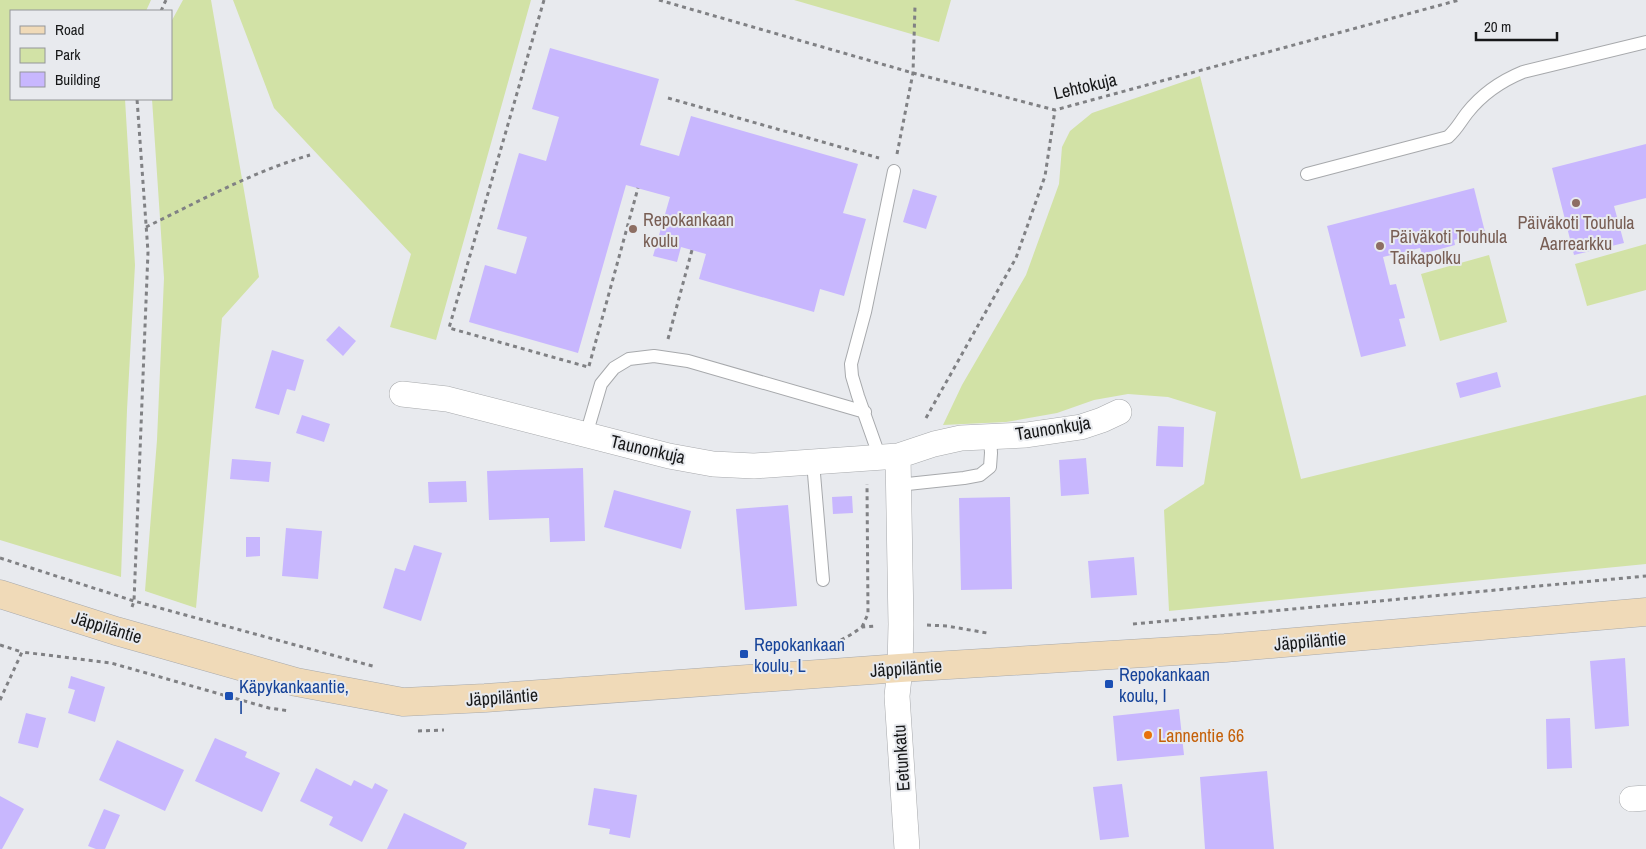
<svg xmlns="http://www.w3.org/2000/svg" width="1646" height="849" font-family="'Archivo Narrow',sans-serif">
	<style>
		.green { fill: #d2e2a6 }
		.building { fill: #c8b7fe }
		.lines { fill: none; stroke-linecap: round; stroke-linejoin: round }
		.lane-casing { stroke: #a7a9ac; stroke-width: 14 }
		.street-casing { stroke: #a7a9ac; stroke-width: 26 }
		.secondary-casing { stroke: #a7a9ac; stroke-width: 29 }
		.path { stroke: #808184; stroke-width: 3; stroke-dasharray: 4 4; stroke-linecap: butt }
		.lane { stroke: #fff; stroke-width: 12 }
		.street { stroke: #fff; stroke-width: 25 }
		.secondary { stroke: #f0dab8; stroke-width: 28 }
		.education-dot { fill: #8d6e63; stroke: #e8eaee; stroke-width: 2 }
		.transit-dot { fill: #1a4fb4; stroke: #e8eaee; stroke-width: 2 }
		.food-dot { fill: #e8710a; stroke: #e8eaee; stroke-width: 2 }
		.labels { text-anchor: middle; dominant-baseline: central; stroke-width: 4; stroke-linejoin: round; paint-order: stroke }
		.street-label { font-size: 18px; fill: #171819; stroke: #e8eaee }
		.education-label { font-size: 18px; fill: #785e54; stroke: #e8eaee; text-anchor: start }
		.transit-label { font-size: 18px; fill: #164399; stroke: #e8eaee; text-anchor: start }
		.food-label { font-size: 18px; fill: #c56008; stroke: #e8eaee; text-anchor: start }
	</style>
	<rect width="100%" height="100%" fill="#e8eaee"/>
	<!-- green -->
	<path class="green" d="M0,0h151l-5,11h-135v88h114l10,166 -8,145 -6,167 -121,-37z
		M183,0h28l48,277 -37,41 -26,290 -51,-17 12,-151 7,-162 -12,-179h19v-77z
		M233,0h298l-95,340 -46,-13 21,-73 -137,-146z
		M794,0h157l-12,42z
		M1200,76l101,403 345,-84v169l-477,47 -5,-101 40,-26 12,-72 -48,-15 -40,-3 -34,6 -37,13 -51,9 -63,3 19,-40 64,-110 33,-91 3,-37 8,-16 22,-18z
		M1646,244v46l-59,16 -12,-42z
		M1489,255l18,67 -67,19 -19,-67z"/>
	<!-- building -->
	<path class="building" d="M550,48l109,31 -19,66 39,11 12,-40 167,48 -15,49 23,6 -22,77 -24,-7 -6,23 -115,-33 7,-25 -25,-7 -4,15 -24,-6 17,-59 -44,-12 -48,168 -109,-31 16,-57 31,9 11,-37 -30,-8 22,-76 27,8 13,-44 -27,-8z
		M1646,144v54l-32,8 10,37 -50,12 -22,-87z
		M1474,188l11,44 -31,8 1,5 -33,9 -2,-6 -37,9 7,28 6,-1 9,34 -6,1 7,27 -45,11 -34,-131z
		M913,189l24,7 -11,33 -23,-7z
		M339,326l17,15 -13,15 -17,-16z
		M272,350l32,10 -9,31 -8,-2 -8,26 -24,-7z
		M1497,372l4,15 -41,11 -4,-15z
		M302,415l28,9 -6,18 -28,-9z
		M1158,426l26,1 -1,40 -27,-1z
		M1086,458l3,36 -28,2 -2,-36z
		M232,459l39,3 -2,20 -39,-3z
		M583,468l2,73 -35,1 -1,-24 -60,2 -2,-49z
		M466,481l1,21 -38,1 -1,-21z
		M614,490l77,21 -10,38 -77,-22z
		M852,496l1,17 -20,1 -1,-17z
		M1010,497l2,92 -51,1 -2,-92z
		M788,505l9,101 -52,4 -9,-101z
		M286,528l36,3 -4,48 -36,-3z
		M246,537h14v19l-14,1z
		M414,545l28,8 -21,68 -38,-13 12,-40 10,3z
		M1134,557l3,38 -46,3 -3,-37z
		M1625,658l4,68 -34,3 -5,-68z
		M71,676l34,11 -10,35 -27,-9 7,-23 -7,-2z
		M1179,709l5,46 -67,6 -4,-45z
		M26,713l20,5 -8,30 -20,-5z
		M1570,718l2,50 -25,1 -1,-50z
		M215,738l32,14 -2,5 35,16 -18,39 -67,-31z
		M117,740l67,30 -19,41 -66,-31z
		M316,768l35,18 3,-6 18,9 3,-6 13,7 -26,52 -33,-17 4,-8 -33,-16z
		M1267,771l7,78h-69l-5,-72z
		M1122,784l7,53 -29,3 -7,-53z
		M594,788l43,7 -7,43 -21,-4 1,-5 -22,-4z
		M0,796l24,13 -22,40h-2z
		M104,809l16,6 -15,34h-9l-8,-3z
		M404,813l63,30 -3,6h-77z"/>
	<g class="lines">
		<!-- lane casing -->
		<g class="lane-casing">
			<path id="lane" d="M1307,174l141,-37c9,-8 12,-15 19,-24 15,-19 34,-32 56,-41l123,-30
				M586,435l15,-51 13,-16 15,-9 25,-3 34,5 177,51
				M880,458l-22,-62 -6,-20 -1,-12 14,-52 29,-141
				M813,462l10,118
				M898,485l66,-7 16,-3 10,-8 1,-14 -1,-17"/>
		</g>
		<!-- street casing -->
		<g class="street-casing">
			<path id="street" d="M402,394l45,5 222,57 44,8 41,2 144,-10 36,-12 27,-6 65,-3 55,-8 21,-7 17,-8
				M898,456l3,168 -1,44 -3,28 10,153
				M1632,799l14,-1"/>
		</g>
		<!-- secondary casing -->
		<g class="secondary-casing">
			<path id="secondary" d="M0,594l116,37 180,51 107,20 82,-4 415,-30 325,-20 421,-36"/>
		</g>
		<!-- path -->
		<path class="path" d="M544,0l-95,328 139,39
			M659,0l254,73 142,37 404,-110
			M161,11l5,-11
			M668,98l211,60
			M897,154l16,-81 2,-67
			M146,227c54,-26 106,-55 164,-72
			M668,339l24,-89
			M589,366l49,-178
			M926,418l90,-160 29,-82 10,-66
			M0,558l134,43 242,66
			M132,607l2,-6 14,-349 -11,-153
			M1133,624l513,-48
			M927,625l20,1 40,7
			M862,627l6,-13 -1,-130
			M834,644l18,-10 10,-7 13,-1
			M0,645l22,7
			M0,700l22,-48 89,11 158,45 21,3
			M418,731l26,-1"/>
		<!-- lane -->
		<use href="#lane" class="lane"/>
		<!-- street -->
		<use href="#street" class="street"/>
		<!-- secondary -->
		<use href="#secondary" class="secondary"/>
	</g>
	<!-- markers -->
	<g class="education-dot">
		<circle cx="1576" cy="203" r="5"/>
		<circle cx="633" cy="229" r="5"/>
		<circle cx="1380" cy="246" r="5"/>
	</g>
	<g class="transit-dot">
		<rect x="739" y="649" width="10" height="10" rx="2.5"/>
		<rect x="1104" y="679" width="10" height="10" rx="2.5"/>
		<rect x="224" y="691" width="10" height="10" rx="2.5"/>
	</g>
	<circle class="food-dot" cx="1148" cy="735" r="5"/>
	<g class="labels">
		<!-- street labels -->
		<g class="street-label">
			<text transform="translate(1085 86) rotate(-13)">Lehtokuja</text>
			<text transform="translate(1053 428) rotate(-9)">Taunonkuja</text>
			<text transform="translate(648 449) rotate(13)">Taunonkuja</text>
			<text transform="translate(107 627) rotate(17)">Jäppiläntie</text>
			<text transform="translate(1310 641) rotate(-5)">Jäppiläntie</text>
			<text transform="translate(906 668) rotate(-4)">Jäppiläntie</text>
			<text transform="translate(502 697) rotate(-4)">Jäppiläntie</text>
			<text transform="translate(901 758) rotate(-94)">Eetunkatu</text>
		</g>
		<!-- education labels -->
		<g class="education-label">
			<text x="643" y="219">Repokankaan<tspan x="643" dy="21">koulu</tspan></text>
			<text x="1576" y="222" text-anchor="middle">Päiväkoti Touhula<tspan x="1576" dy="21">Aarrearkku</tspan></text>
			<text x="1390" y="236">Päiväkoti Touhula<tspan x="1390" dy="21">Taikapolku</tspan></text>
		</g>
		<!-- transit labels -->
		<g class="transit-label">
			<text x="754" y="644">Repokankaan<tspan x="754" dy="21">koulu, L</tspan></text>
			<text x="1119" y="674">Repokankaan<tspan x="1119" dy="21">koulu, I</tspan></text>
			<text x="239" y="686">Käpykankaantie,<tspan x="239" dy="21">I</tspan></text>
		</g>
		<!-- food labels -->
		<g class="food-label">
			<text x="1158" y="735">Lannentie 66</text>
		</g>
	</g>
	<!-- legend -->
	<rect x="10" y="10" width="162" height="90" fill="#e8eaee" stroke="#949699"/>
	<rect x="20" y="26" width="25" height="8" fill="#f0dab8" stroke="#949699"/>
	<text x="55" y="35" font-size="15" fill="#171819">Road</text>
	<rect x="20" y="48" width="25" height="15" fill="#d2e2a6" stroke="#949699"/>
	<text x="55" y="60" font-size="15" fill="#171819">Park</text>
	<rect x="20" y="72" width="25" height="15" fill="#c8b7fe" stroke="#949699"/>
	<text x="55" y="85" font-size="15" fill="#171819">Building</text>
	<!-- scale -->
	<path d="M1476 32v8h81v-8" fill="none" stroke="#171819" stroke-width="2.5"/>
	<text x="1484" y="32" font-size="15" fill="#171819" stroke="#e8eaee" stroke-width="4" paint-order="stroke">20 m</text>
</svg>
